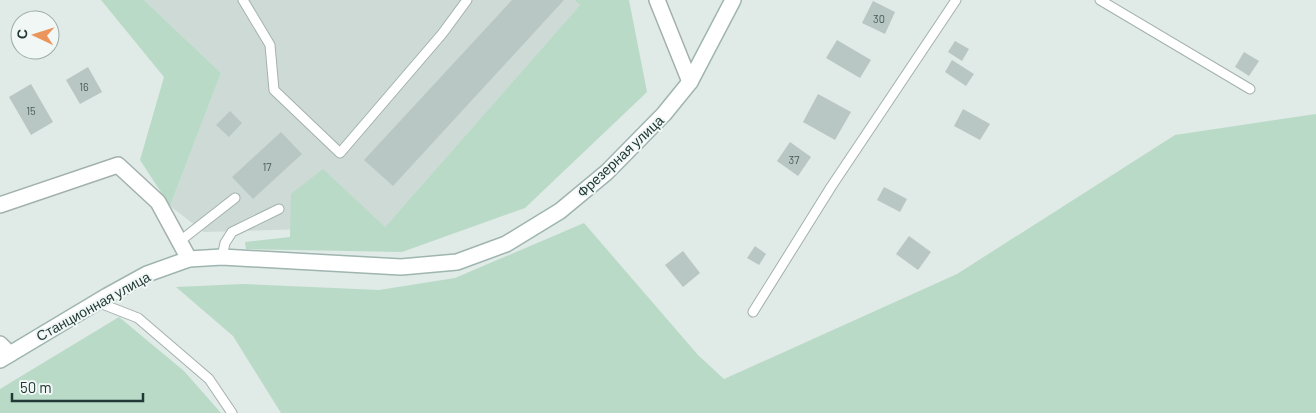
<svg xmlns="http://www.w3.org/2000/svg" width="1316" height="413" font-family="Barlow,sans-serif">
	<style>
		.built { fill: #cedad6 }
		.green { fill: #b9dac7 }
		.building { fill: #b8c7c3 }
		.lines { fill: none; stroke-linecap: round; stroke-linejoin: round }
		.lane-casing { stroke: #a3b1ae; stroke-width: 11 }
		.street-casing { stroke: #a3b1ae; stroke-width: 18 }
		.secondary-casing { stroke: #9fb5b0; stroke-width: 18 }
		.lane { stroke: #fff; stroke-width: 9 }
		.street { stroke: #fff; stroke-width: 15 }
		.secondary { stroke: #fff; stroke-width: 15 }
		.labels { text-anchor: middle; dominant-baseline: central; stroke-width: 4; stroke-linejoin: round; paint-order: stroke }
		.number-label { font-size: 11px; fill: #475c59 }
		.street-label { font-size: 14px; fill: #213936; stroke: #f0f7f4 }
	</style>
	<rect width="100%" height="100%" fill="#e0eae7"/>
	<!-- built -->
	<path class="built" d="M144,0h430l6,5 -195,222 -181,5 -34,-26 51,-133z"/>
	<!-- green -->
	<path class="green" d="M101,0h43l77,73 -51,133 -30,-46 24,-83z
		M574,0h55l18,92 -122,116 -123,44 -156,-3 -1,-7 45,-5 1,-43 32,-25 62,58 195,-222z
		M1316,114v299h-1035l-48,-77 -57,-49 67,-3 136,6 76,-12 129,-55 114,132 26,24 233,-105 218,-139z
		M119,317l65,54 37,42h-221v-24z"/>
	<!-- building -->
	<path class="building" d="M512,0h52l-171,186 -29,-26z
		M873,1l22,11 -10,22 -23,-11z
		M837,40l34,20 -11,18 -34,-20z
		M955,41l14,8 -7,12 -14,-9z
		M1244,52l15,9 -10,15 -14,-9z
		M952,60l22,14 -8,12 -21,-14z
		M88,67l14,25 -22,12 -14,-24z
		M31,84l22,38 -22,13 -22,-38z
		M818,94l33,18 -16,28 -32,-18z
		M963,109l27,15 -10,16 -26,-14z
		M230,111l12,12 -13,14 -13,-12z
		M281,132l21,22 -49,45 -21,-22z
		M790,142l21,15 -13,19 -21,-15z
		M884,187l23,12 -7,13 -23,-12z
		M909,236l22,16 -13,18 -22,-16z
		M755,246l11,8 -7,11 -12,-7z
		M683,251l17,22 -17,14 -18,-22z"/>
	<g class="lines">
		<!-- lane casing -->
		<g class="lane-casing">
			<path id="lane" d="M243,0l27,45 4,45 66,63 102,-119 25,-34
				M1100,0l150,89
				M180,241l55,-43
				M222,257l3,-14 7,-11 47,-23
				M97,302l41,16 71,61 23,34
				M753,312l78,-125 125,-187"/>
		</g>
		<!-- street casing -->
		<g class="street-casing">
			<path id="street" d="M657,0l33,82
				M0,205l118,-40 40,37 31,57
				M0,344l10,10"/>
		</g>
		<!-- secondary casing -->
		<g class="secondary-casing">
			<path id="secondary" d="M0,360l107,-64 40,-22 42,-15 33,-2 179,10 56,-5 49,-18 54,-33 47,-39 57,-58 26,-32 43,-82"/>
		</g>
		<!-- lane -->
		<use href="#lane" class="lane"/>
		<!-- street -->
		<use href="#street" class="street"/>
		<!-- secondary -->
		<use href="#secondary" class="secondary"/>
	</g>
	<g class="labels">
		<!-- number labels -->
		<g class="number-label">
			<text x="879" y="18">30</text>
			<text x="84" y="86">16</text>
			<text x="31" y="110">15</text>
			<text x="794" y="159">37</text>
			<text x="267" y="166">17</text>
		</g>
		<!-- street labels -->
		<g class="street-label">
			<text transform="translate(620 156) rotate(-43)">Фрезерная улица</text>
			<text transform="translate(93 306) rotate(-29)">Станционная улица</text>
		</g>
	</g>
	<!-- north arrow -->
	<g transform="translate(35 35) rotate(274)"><circle r="24" fill="#f0f7f4" stroke="#9daba8"/>
	<path d="M0-4L9 19L0 12L-9 19Z" fill="#eb945c"/>
	<text y="-8" font-size="14" font-weight="bold" text-anchor="middle" fill="#213936">С</text>
	</g>
	<!-- scale -->
	<path d="M12 393v8h131v-8" fill="none" stroke="#213936" stroke-width="2.5"/>
	<text x="20" y="393" font-size="15" fill="#213936" stroke="#f0f7f4" stroke-width="4" paint-order="stroke">50 m</text>
</svg>
